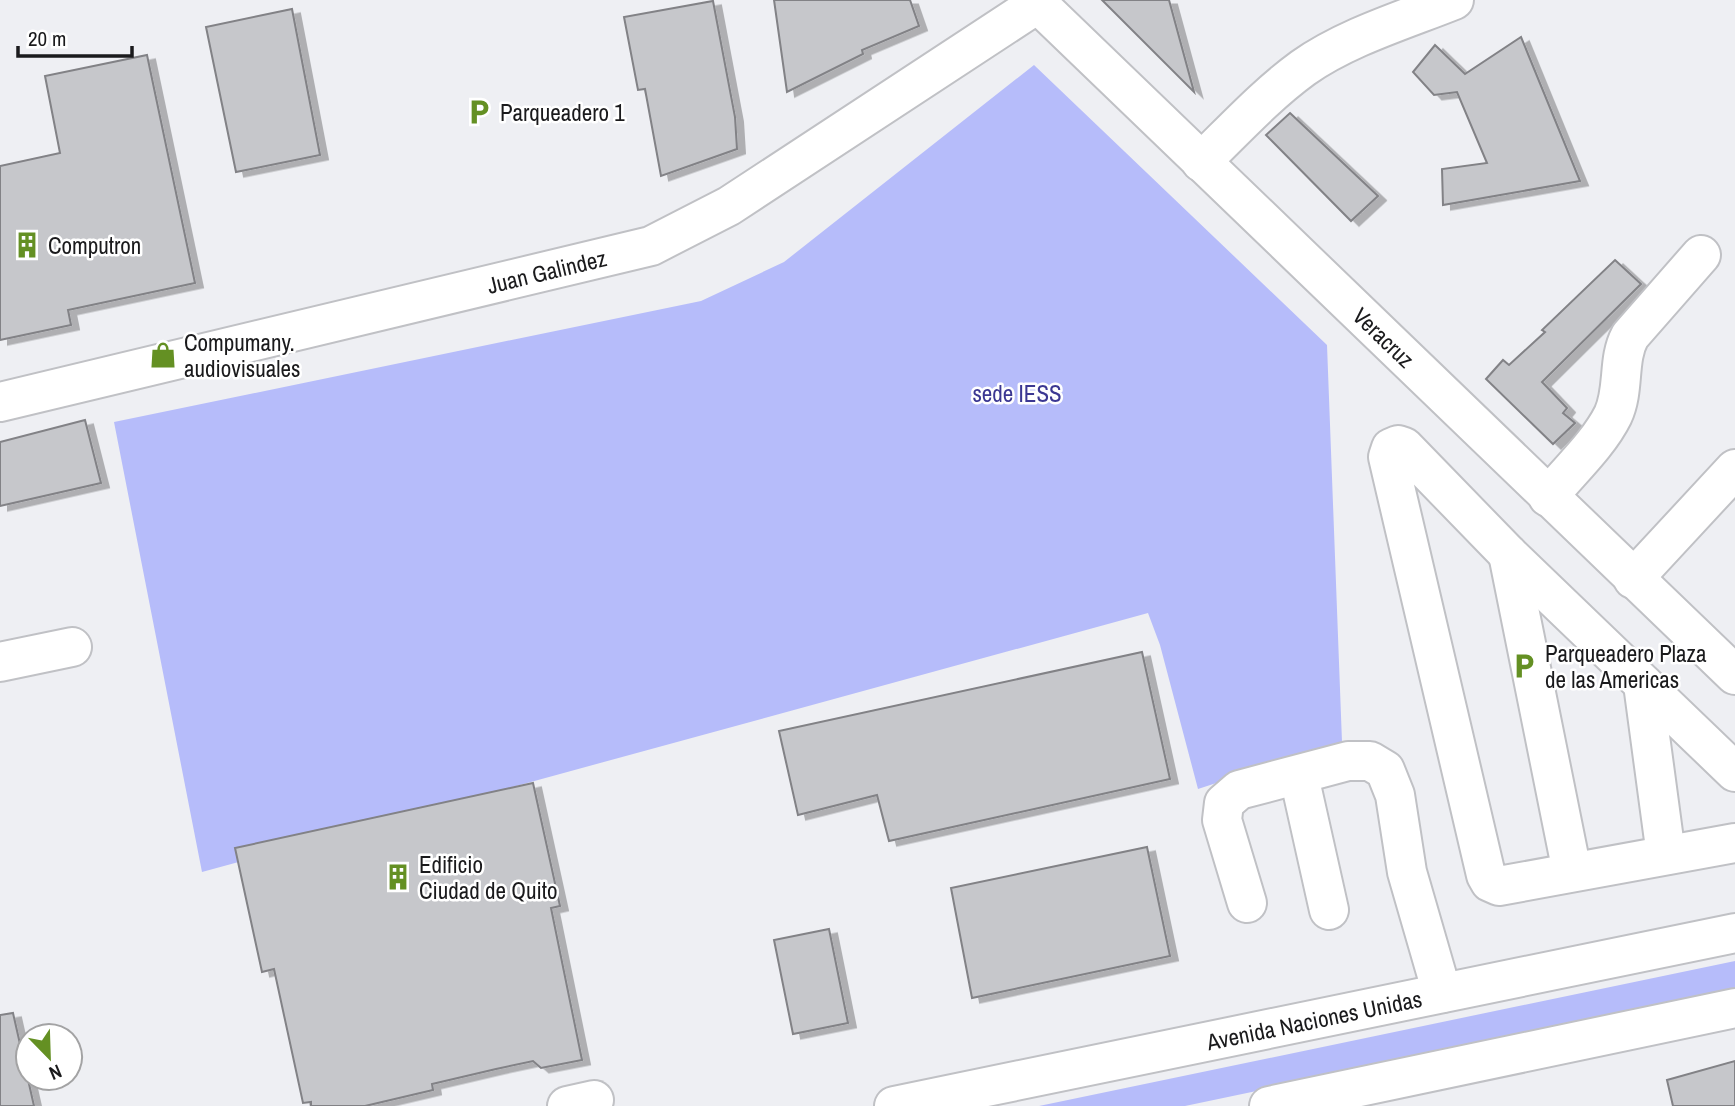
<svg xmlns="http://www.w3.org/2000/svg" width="1735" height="1106" font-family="'Archivo Narrow',sans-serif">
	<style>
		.green { fill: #b6bcfa }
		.building { fill: #c6c7cb; stroke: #828286; stroke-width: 2; filter: url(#shadow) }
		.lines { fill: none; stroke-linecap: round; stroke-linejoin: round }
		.minor-casing { stroke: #c0c1c5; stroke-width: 42 }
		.major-casing { stroke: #c0c1c5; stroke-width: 42 }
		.minor { stroke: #fff; stroke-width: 38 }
		.major { stroke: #fff; stroke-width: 38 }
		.labels { text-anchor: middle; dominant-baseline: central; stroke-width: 5; stroke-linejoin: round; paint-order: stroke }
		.poi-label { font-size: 23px; fill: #1a1a1c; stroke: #fff; text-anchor: start }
		.street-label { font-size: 23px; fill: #1a1a1c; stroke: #fff }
		.park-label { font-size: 23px; fill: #3b3792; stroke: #fff }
	</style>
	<defs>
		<filter id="shadow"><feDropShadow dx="8" dy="4.5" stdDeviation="0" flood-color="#0004"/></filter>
	</defs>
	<rect width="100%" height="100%" fill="#eeeff3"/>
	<!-- green -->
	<path class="green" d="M1034,65l293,280 15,397 -144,47 -38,-144 -12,-32 -946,259 -88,-450 587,-121 83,-39z
		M1735,961v29l-550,116h-146z"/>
	<!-- building -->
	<path class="building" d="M774,0h136l9,26 -57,24 1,4 -76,38z
		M1102,0h67l25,92z
		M713,1l22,116 2,32 -76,27 -16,-87 -7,1 -14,-73z
		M292,9l28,146 -84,17 -30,-145z
		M1521,37l59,144 -137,24 -1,-36 45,-6 -30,-71 -23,3 -21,-23 22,-27 30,29z
		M147,55l48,228 -127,27 3,15 -71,15v-174l60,-13 -15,-77z
		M1290,113l88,83 -27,25 -85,-86z
		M1615,260l26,24 -99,98 25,26 -4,5 12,10 -22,21 -67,-65 17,-19 6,5 36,-33 -3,-2z
		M85,420l16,63 -101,23v-64z
		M1142,652l28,127 -281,62 -12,-46 -79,20 -19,-84z
		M533,783l27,123 -9,2 31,152 -41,8 -8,-7 -37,8 -64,15 1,6 -68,16h-54v-4l-8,1 -29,-134 -12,3 -27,-124z
		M1147,847l23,109 -198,42 -21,-110z
		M829,929l19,94 -55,11 -19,-94z
		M13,1013l21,93h-34v-91z
		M1735,1061v45h-62l-6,-26z"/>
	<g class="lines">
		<!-- minor casing -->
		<g class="minor-casing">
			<g id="minor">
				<path id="s1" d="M1034,0l701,675"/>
				<path d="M1201,162c33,-32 65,-67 102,-94 44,-31 101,-48 151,-68"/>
				<path id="s2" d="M0,402l651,-156 78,-40 308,-202"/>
				<path d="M1548,497c21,-26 50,-52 65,-82 12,-26 4,-55 17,-79l71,-81"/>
				<path d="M1508,554l64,318"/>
				<path d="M1633,579l102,-110"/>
				<path d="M0,662l72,-15"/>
				<path d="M1643,684l23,171"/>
				<path d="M1735,772l-227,-218 -104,-107 -6,-2 -7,3 -3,9 98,418 4,7 9,4 236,-43"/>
				<path d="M1299,776l30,134"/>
				<path d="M1247,903l-25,-83 2,-17 15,-13 109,-29h22l15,9 10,25 12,77 35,121"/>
				<path d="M567,1106l27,-6"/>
			</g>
		</g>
		<!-- major casing -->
		<g class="major-casing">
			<g id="major">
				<path id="s3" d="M894,1106l841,-173"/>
				<path d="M1269,1106l466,-98"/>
			</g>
		</g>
		<!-- minor -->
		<use href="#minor" class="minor"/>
		<!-- major -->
		<use href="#major" class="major"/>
	</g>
	<!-- icons -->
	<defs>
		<g id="parking-bare" transform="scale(2.1)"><path d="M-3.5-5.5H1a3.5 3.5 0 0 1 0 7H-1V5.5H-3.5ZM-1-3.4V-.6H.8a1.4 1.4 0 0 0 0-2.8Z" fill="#649023" stroke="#fff" stroke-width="2.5" paint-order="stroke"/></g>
		<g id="building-bare" transform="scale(2.1)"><path d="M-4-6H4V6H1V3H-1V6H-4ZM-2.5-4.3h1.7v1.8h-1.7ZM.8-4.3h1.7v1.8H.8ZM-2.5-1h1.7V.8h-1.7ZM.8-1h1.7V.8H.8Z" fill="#649023" stroke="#fff" stroke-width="2.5" paint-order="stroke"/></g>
		<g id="shop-bare" transform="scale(2.1)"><path d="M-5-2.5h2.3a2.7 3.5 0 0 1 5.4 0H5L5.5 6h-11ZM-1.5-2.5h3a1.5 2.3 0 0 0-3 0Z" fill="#649023" stroke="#fff" stroke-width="2.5" paint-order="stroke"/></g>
	</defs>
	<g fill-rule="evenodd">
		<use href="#parking-bare" x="479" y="112"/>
		<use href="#building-bare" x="27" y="245"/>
		<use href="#shop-bare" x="163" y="355"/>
		<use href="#parking-bare" x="1524" y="666"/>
		<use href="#building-bare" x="398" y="877"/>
	</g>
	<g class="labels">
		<!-- poi labels -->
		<g class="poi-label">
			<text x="500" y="112">Parqueadero 1</text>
			<text x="48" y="245">Computron</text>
			<text x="184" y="342">Compumany.<tspan x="184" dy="26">audiovisuales</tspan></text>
			<text x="1545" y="653">Parqueadero Plaza<tspan x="1545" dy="26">de las Americas</tspan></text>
			<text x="419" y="864">Edificio<tspan x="419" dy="26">Ciudad de Quito</tspan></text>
		</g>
		<!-- street labels -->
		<g class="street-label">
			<text stroke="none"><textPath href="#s2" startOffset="562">Juan Galindez</textPath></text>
			<text stroke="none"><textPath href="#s1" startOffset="486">Veracruz</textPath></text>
			<text stroke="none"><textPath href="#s3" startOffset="429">Avenida Naciones Unidas</textPath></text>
		</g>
		<!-- park labels -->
		<g class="park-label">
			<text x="1017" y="393">sede IESS</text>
		</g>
	</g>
	<!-- north arrow -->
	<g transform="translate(49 1057) rotate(157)"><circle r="33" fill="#ffffff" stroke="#a3a3a4" stroke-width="2"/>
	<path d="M0-5L12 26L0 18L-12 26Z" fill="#649023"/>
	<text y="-10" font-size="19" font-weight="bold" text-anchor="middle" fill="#1a1a1c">N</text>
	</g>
	<!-- scale -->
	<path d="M18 46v10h114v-10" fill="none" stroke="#1a1a1c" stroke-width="3.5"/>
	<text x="28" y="46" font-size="21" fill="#1a1a1c" stroke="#ffffff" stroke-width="5" paint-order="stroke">20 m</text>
</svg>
